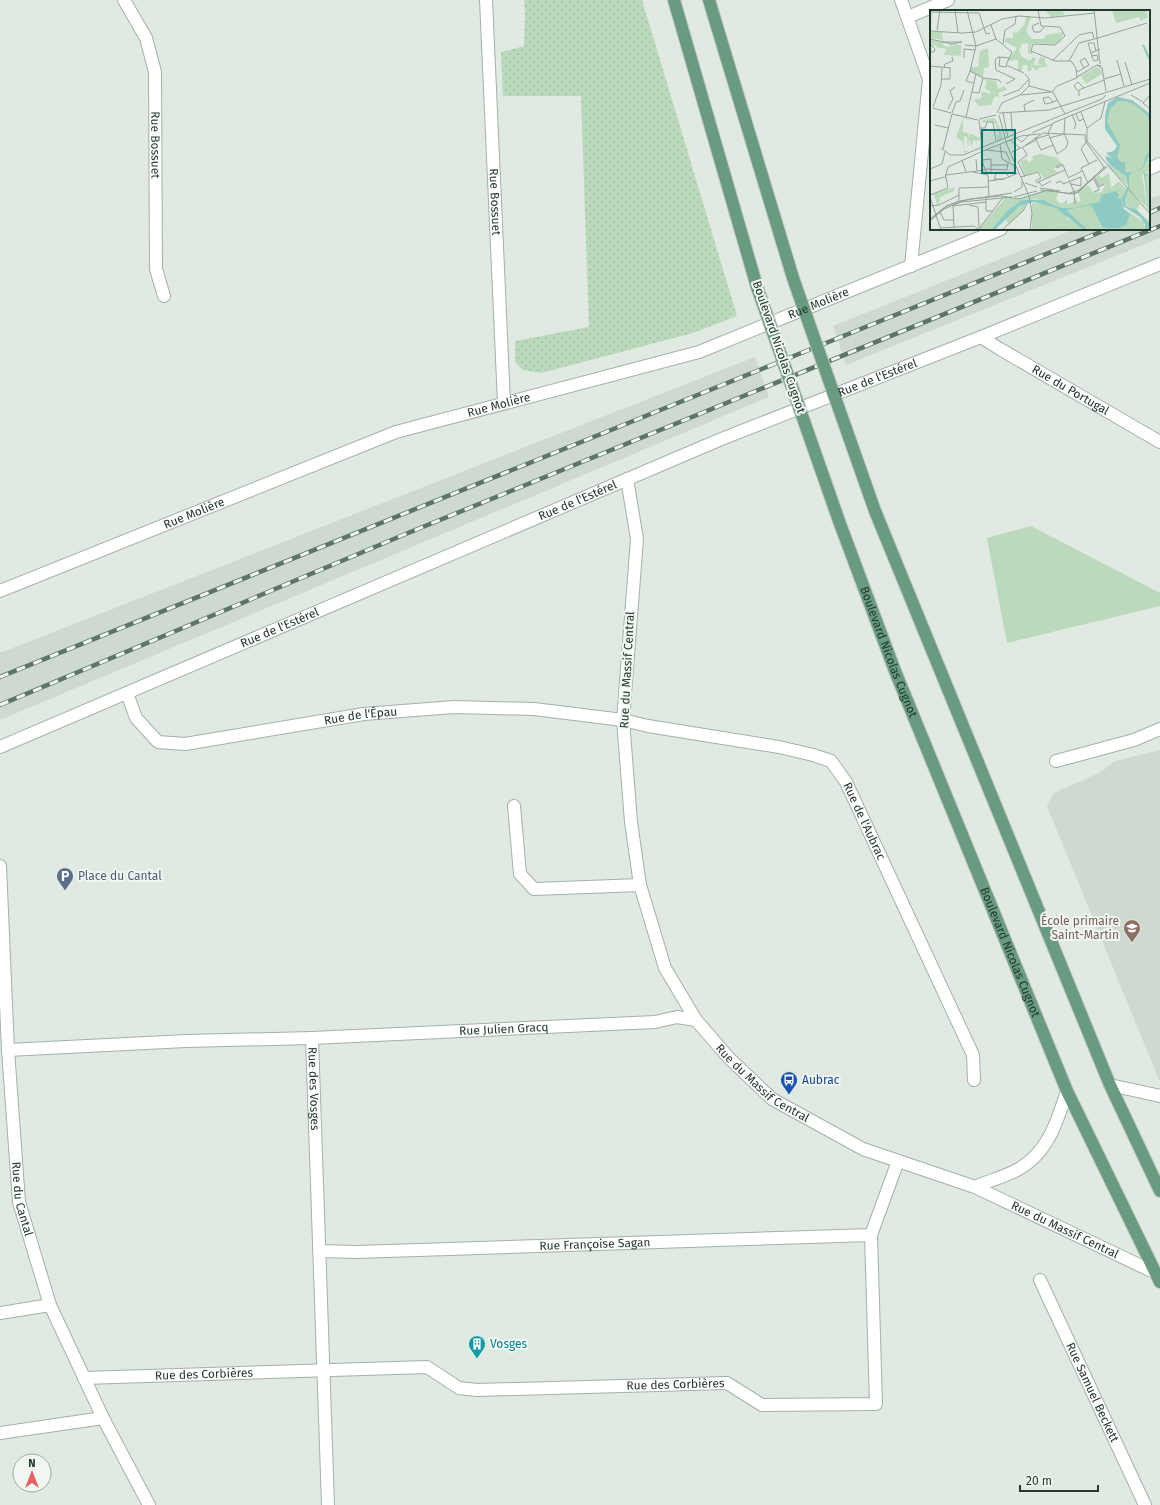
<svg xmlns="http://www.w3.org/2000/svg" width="1160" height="1505" font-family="'Fira Sans',sans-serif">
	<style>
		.built { fill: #ced9d1 }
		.grass { fill: url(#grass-dots) }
		.green { fill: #bbd9bb }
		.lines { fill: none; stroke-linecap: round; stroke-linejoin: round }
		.minor-casing { stroke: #a3b1a8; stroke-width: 14 }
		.primary-casing { stroke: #c1c7c4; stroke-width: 14 }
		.minor { stroke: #fff; stroke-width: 12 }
		.primary { stroke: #689b80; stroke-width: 12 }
		.rail-casing { stroke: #5d7467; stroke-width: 4.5 }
		.rail { stroke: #f0f7f2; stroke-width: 3; stroke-dasharray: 9; stroke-linecap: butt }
		.primary-bridge-casing { stroke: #c1c7c4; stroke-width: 14; stroke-linecap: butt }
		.primary-bridge { stroke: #689b80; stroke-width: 12 }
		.labels { text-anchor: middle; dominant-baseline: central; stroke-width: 4; stroke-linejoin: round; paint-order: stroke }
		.street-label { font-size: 12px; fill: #22382c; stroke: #f0f7f2 }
		.service-label { font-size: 12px; fill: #4e5e75; stroke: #f0f7f2; text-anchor: start }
		.education-label { font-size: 12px; fill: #785e54; stroke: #f0f7f2; text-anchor: end }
		.transit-label { font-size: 12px; fill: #164399; stroke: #f0f7f2; text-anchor: start }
		.culture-label { font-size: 12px; fill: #0d838f; stroke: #f0f7f2; text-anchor: start }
		.inset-river { fill: none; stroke: #8ccac3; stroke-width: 2 }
		.inset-road { fill: none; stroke: #94a39a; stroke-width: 1 }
		.view { fill: #0f766e; fill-opacity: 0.15; stroke: #0f766e; stroke-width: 2 }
		.inset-edge { fill: none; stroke: #22382c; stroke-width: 2 }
	</style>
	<defs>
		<pattern id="grass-dots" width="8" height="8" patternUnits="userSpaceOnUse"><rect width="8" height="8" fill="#bbd9bb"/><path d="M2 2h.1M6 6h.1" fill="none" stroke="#a0bba1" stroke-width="1.8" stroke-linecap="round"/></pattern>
	</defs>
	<rect width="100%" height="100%" fill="#e0eae3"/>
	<!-- built -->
	<path class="built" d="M1160,195v43l-314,127 -13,-39 242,-97h74v-30z
		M755,357l14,40 -769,323v-67z
		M1160,750v330h-1l-112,-274 7,-13 47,-21 14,-11z"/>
	<!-- grass -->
	<path class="grass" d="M524,0h118l95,316 -44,17 -152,40 -18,-3 -8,-8v-21l74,-14 -8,-231h-78l-2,-44 23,-6 1,-31z"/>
	<!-- green -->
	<path class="green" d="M1031,526l129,67v13l-153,37 -20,-105z"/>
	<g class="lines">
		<!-- minor casing -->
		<g class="minor-casing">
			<g id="minor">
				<path id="s1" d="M124,0l22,38 9,34 1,197 8,27"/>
				<path id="s2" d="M486,0l18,403"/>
				<path d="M901,0l28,79 -18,187"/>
				<path d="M908,17l40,-17"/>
				<path d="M1149,169l11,-5"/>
				<path id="s3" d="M981,337l19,12 160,93"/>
				<path id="s4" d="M627,479l10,60 -14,181 8,102 9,63 25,83 31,52 32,37 44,42 91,50 112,38 181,86"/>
				<path id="s5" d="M0,591l396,-159 303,-80 302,-123"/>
				<path id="s6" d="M127,693l9,25 22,24 27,2 179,-30 90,-7 80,2 89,11 25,6 131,21 34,8 18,6 15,21 127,273 1,25"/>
				<path id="s7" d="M0,747l719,-307 262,-103 179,-73"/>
				<path d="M1056,761l78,-21 26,-11"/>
				<path d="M514,806l6,68 14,15 106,-4"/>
				<path id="s8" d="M0,866l8,184 11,152 31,103 53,113 46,87"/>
				<path id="s9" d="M312,1038l343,-16 22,-5 19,3"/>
				<path id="s10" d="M8,1050l178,-9 126,-3 16,467"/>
				<path d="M1110,1085l50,11"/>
				<path d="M975,1187c13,-6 29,-10 42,-17 31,-17 40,-48 50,-79"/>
				<path id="s11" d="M319,1251l38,1 514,-17"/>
				<path id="s12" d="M1040,1280l105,225"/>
				<path d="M0,1313l50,-8"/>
				<path id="s13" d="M84,1378l343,-11 32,21 18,2 250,-7 35,22 114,-1 -5,-169 27,-74"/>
				<path d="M0,1433l103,-15"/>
			</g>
		</g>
		<!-- primary casing -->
		<g class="primary-casing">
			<g id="primary">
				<path d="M674,0l83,287"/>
				<path d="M709,0l84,278"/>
				<path d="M875,511l235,574 50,106"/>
				<path id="s14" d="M839,521l56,150 172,420 93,191"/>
			</g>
		</g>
		<!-- minor -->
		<use href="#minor" class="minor"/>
		<!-- primary -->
		<use href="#primary" class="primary"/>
		<!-- rail casing -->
		<g class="rail-casing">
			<path id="rail" d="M1149,213l11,-5
				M0,677l1108,-448
				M0,705l408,-172 752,-307"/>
		</g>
		<!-- rail -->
		<use href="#rail" class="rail"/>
		<!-- primary-bridge casing -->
		<g class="primary-bridge-casing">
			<path id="primary-bridge" d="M793,278l82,233
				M757,287l82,234"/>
		</g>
		<!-- primary-bridge -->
		<use href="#primary-bridge" class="primary-bridge"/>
	</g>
	<!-- icons -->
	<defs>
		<g id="parking-pin" transform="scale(0.9)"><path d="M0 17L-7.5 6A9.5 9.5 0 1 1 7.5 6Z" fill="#5c6f8a" stroke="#f0f7f2"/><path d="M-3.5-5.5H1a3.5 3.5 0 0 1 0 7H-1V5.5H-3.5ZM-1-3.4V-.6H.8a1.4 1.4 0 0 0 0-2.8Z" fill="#fff"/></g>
		<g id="school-pin" transform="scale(0.9)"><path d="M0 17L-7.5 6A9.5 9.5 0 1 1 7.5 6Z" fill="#8d6e63" stroke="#f0f7f2"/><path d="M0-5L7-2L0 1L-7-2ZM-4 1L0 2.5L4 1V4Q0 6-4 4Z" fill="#fff"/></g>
		<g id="bus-pin" transform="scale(0.9)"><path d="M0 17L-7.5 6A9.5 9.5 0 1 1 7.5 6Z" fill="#1a4fb4" stroke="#f0f7f2"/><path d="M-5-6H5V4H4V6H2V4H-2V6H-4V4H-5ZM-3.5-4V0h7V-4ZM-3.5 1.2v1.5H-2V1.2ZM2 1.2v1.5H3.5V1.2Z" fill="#fff"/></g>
		<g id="building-pin" transform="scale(0.9)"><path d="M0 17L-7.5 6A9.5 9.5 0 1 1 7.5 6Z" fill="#0f9aa8" stroke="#f0f7f2"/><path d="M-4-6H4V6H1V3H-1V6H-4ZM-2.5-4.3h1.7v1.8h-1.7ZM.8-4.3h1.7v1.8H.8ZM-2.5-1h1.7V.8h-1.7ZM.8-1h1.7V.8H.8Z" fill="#fff"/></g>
	</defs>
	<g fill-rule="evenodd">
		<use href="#parking-pin" x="65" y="876"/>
		<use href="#school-pin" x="1132" y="928"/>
		<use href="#bus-pin" x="789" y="1080"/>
		<use href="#building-pin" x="477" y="1344"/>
	</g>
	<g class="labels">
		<!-- street labels -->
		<g class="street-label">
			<text stroke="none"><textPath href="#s1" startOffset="152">Rue Bossuet</textPath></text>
			<text stroke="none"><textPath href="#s2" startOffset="202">Rue Bossuet</textPath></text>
			<text stroke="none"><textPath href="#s5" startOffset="869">Rue Molière</textPath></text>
			<text transform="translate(779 347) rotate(71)">Boulevard Nicolas Cugnot</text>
			<text stroke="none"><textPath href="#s7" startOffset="952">Rue de l'Estérel</textPath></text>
			<text stroke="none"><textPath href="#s3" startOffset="104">Rue du Portugal</textPath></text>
			<text stroke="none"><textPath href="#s5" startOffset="533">Rue Molière</textPath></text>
			<text stroke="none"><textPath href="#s7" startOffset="628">Rue de l'Estérel</textPath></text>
			<text stroke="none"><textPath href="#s5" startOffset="209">Rue Molière</textPath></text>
			<text stroke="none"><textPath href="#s7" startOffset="304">Rue de l'Estérel</textPath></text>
			<text stroke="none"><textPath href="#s14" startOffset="140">Boulevard Nicolas Cugnot</textPath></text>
			<text transform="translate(627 670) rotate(-87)">Rue du Massif Central</text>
			<text stroke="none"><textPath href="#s6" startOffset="264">Rue de l'Épau</textPath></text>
			<text stroke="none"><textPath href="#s6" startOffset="809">Rue de l'Aubrac</textPath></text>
			<text stroke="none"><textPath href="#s14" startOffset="464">Boulevard Nicolas Cugnot</textPath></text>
			<text stroke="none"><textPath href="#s9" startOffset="192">Rue Julien Gracq</textPath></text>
			<text stroke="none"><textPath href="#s4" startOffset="648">Rue du Massif Central</textPath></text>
			<text stroke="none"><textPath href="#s10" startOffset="355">Rue des Vosges</textPath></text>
			<text stroke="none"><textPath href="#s8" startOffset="334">Rue du Cantal</textPath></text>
			<text stroke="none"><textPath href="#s4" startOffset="987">Rue du Massif Central</textPath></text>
			<text stroke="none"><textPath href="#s11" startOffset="276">Rue Françoise Sagan</textPath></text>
			<text stroke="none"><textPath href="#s13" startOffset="120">Rue des Corbières</textPath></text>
			<text stroke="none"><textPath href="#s13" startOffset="598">Rue des Corbières</textPath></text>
			<text stroke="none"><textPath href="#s12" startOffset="124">Rue Samuel Beckett</textPath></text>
		</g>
		<!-- service labels -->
		<g class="service-label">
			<text x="78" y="876">Place du Cantal</text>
		</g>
		<!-- education labels -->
		<g class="education-label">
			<text x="1119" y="921">École primaire<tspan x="1119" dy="14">Saint-Martin</tspan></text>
		</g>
		<!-- transit labels -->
		<g class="transit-label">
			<text x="802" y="1080">Aubrac</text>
		</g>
		<!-- culture labels -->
		<g class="culture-label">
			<text x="490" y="1344">Vosges</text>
		</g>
	</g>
	<!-- overview -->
	<g transform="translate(930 10)">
		<rect width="220" height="220" fill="#e0eae3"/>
		<path d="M182,0h33l3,7 -7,4 -2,-4 -23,6zM0,30l12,2 2,4 7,1v-3l5,3 -2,-3 7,1v11l-17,-1 2,-6 -10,-2 -4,-6 3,6 -5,-3zM58,38l1,19 -5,1 -1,10 -13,-7v-4h8l2,-16zM33,108l11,2 -11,-1v13l6,1 -1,4 3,-3 9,4 1,8 -1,1 -10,4 10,-5v-5l-3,-1 -1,6v-5l-3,-1 -1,8 -3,-9 -1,10 -1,-12 -3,-1v15h5l-5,2 -1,-11 -7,-5zM65,108l4,8 4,13 -6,1 2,-7 -4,-10 -5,-2 -7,2 -1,-3zM220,163v41l-3,-6 -2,-33z" fill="#bbd9bb"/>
		<path d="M115,0h18l1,5 -13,2zM55,70l11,1 2,8 6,-3 3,4 -9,3 1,4 -4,-1 -4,9 -12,1 -5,-6 8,-2 -1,-7 9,3v-3l-5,-3 3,-6zM111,144l17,4 3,6 -8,5 5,3 -13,7 -7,-8 -13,5 -5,-15 7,-2 2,4 4,-4 -1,-3zM138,209l9,5 -30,6h-16l1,-5 19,2 15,-3z" fill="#bbd9bb"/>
		<path d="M12,21l1,9 -13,-2v-6z" fill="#bbd9bb"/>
		<path d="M96,6l5,1 -5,14 6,8h11l3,-4 18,-3 -4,10 -6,2 -22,-1 -2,6 3,6 -5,-2v-10l-6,1 -3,6 2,6 9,5 3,-4 3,1 -3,7h9l-4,-2 1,-4 2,-2 4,1v5l3,3 -10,2 -1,3 -6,-5 1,4 -4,2 -1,-7h-4l-2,7 -3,-1v-11l-11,1 10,-13 -12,-6v-4h8v-6l4,1 8,-9zM167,57l4,2 1,5 -16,10 -5,-8zM54,69l12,2 2,8 -10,2 -3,-3 2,-7zM197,89l23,17v54l-8,5 5,32 -15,-14 8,11 -4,7 -11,-7 4,-17v-4l-3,-7 2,10 -21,-20 2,-2 17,11 -2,-10 -9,-7 3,-11 -13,-25 6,-19zM179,163l2,15 8,-7 8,9 -4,6 1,13 20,13 1,8h-57l-34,-26 -19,-5 -20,5 -24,26h-13l28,-33 11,2 29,-9 12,3 -2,7 6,4 5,-5v5l7,-2 2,-4 2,4 3,-1 -3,-8 10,-8 6,8 8,-1 3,-7 -6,1 -3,-8 3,-3 2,3zM25,177l-1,4 -14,6 -1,7h-2l-3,-10zM96,193l-3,8 -14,13 -4,-5 9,-10zM102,193l13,1 11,4 11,8v8l9,-1 8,7h-33l15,-6 -24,4 -10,-3z" fill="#bbd9bb"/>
		<path d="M187,87l15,3 18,14v9l-3,-8 -12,-10 -9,-4h-8l-8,8 -3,13 13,23 -3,13 4,4h4v10l8,1 10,-6 3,-12 4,-3 -7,17 2,5 5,-2 -5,4 3,31 -5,-39 -14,7v13l-4,13 1,5 11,4 12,12v8h-4v-6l-5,-7 -17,-11 -1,-8 6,-12 -2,-10 -17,-12 -3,-5v-3l6,2 -6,-5 8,-2 3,-5 -12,-17v-14l3,-12zM186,181l3,5 -2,3 4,-1 2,11 7,5 -4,11 -7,3h-16l-12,-23 -25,5 22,20h-4l-28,-22 -22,-6 -15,4 -24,24h-4l17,-20 14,-10h21l18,8h12l27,-6 1,-7z" fill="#8ccac3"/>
		<path class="inset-river" d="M213,35l7,15"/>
		<path class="inset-road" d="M1,0l-1,21 32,2 14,-1 26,-13 17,-3 26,2 50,-5M25,0l3,23M37,0l9,36 -6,25M108,0l3,16 19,1 5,9 -10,9 -22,-1 -2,7 24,10h16l5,7 1,10 -3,1M164,0l6,54M1,2l48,1M49,3l7,21 4,-1M109,13l-7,3 2,6h6l4,-5M61,15l5,14 16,13 -6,13 18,8M7,20l3,-20M168,28l49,-15M0,29l22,5 10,-2M12,32h20M0,34l5,5 -1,3h-4M73,34l2,-14 10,-6 1,-8M35,35l11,1 20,-7M166,41l-2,-8h-6l3,10 9,-4M161,43l1,4 2,4 4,-1 -1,-5 -5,1M70,47l-1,9 8,1M34,48v-9l11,1M123,50l26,-25 13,-3 2,6M187,50l7,26M139,51l10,-18 19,-5M195,52l7,23M0,56l21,2M171,56l-4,-1 5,3 4,23M14,58l1,-4 8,-3 -1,-4M40,61l13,7 16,2 2,3M40,61l-4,10 7,2M147,61h2l10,-6 -4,-7 -5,3 4,7M147,67l20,-12M12,69h8v-11M174,69l17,-5M76,74l9,-5 -19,-9 -1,-10 3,-3 12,1M99,76l23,6 5,-6 17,-7M148,81l-4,-5 4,-4 6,6M42,82l7,1 4,-15M123,82l12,22M91,85l30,-3M201,85l12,7M220,85l-7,8 7,6M73,86l16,-6 10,-11M149,86v-6l25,-10M123,92l-4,-5 -6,1 2,6h1l7,-2 5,-2M175,92l-4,16 -14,10v13l63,73M3,97l8,-22 1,-17M3,98l18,5M18,99l5,-10 -3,-8 5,-4M95,101l-1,-6 10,-5M151,102l6,16M22,103l4,-11 4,-1 4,-11M67,103l5,-10 18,-8 9,-9v-7l-4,-5M69,103l50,-3 101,-31M73,103l5,25M22,104l26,6M146,104l3,7 5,-2M69,105l8,30 22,51 3,17 -2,17M142,105l4,9 -2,5M36,107l10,-43M49,109l17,-4M49,110l3,27M5,115l13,3M50,118h5l2,-6h6l3,19M78,121l4,-2 -1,-16M102,123l20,-9M134,123l4,9 -2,6 -9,6 -9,-21 5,-10 97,-40M134,123l1,-15M85,127l7,5 8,-8M105,127l6,13 12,-5M119,128l15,-4M105,129l13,-4M80,130l10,8M157,131l-6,8 8,15M70,134l2,15 13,7M95,136l11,-6M11,138l9,7h13l139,-56 4,-4M93,138l4,7 -9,7 7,15M13,139l9,-35M56,140l20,2 4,9M52,141l1,13 5,12 1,21M82,142l11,-5 20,-14 43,2M46,149l1,12M32,150l4,12M52,150l9,-1v14M131,154l2,1 -6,3v-2zM61,155h16M133,155l5,12M0,159l12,-5 3,-12M55,159l22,1 1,-7M43,162l15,3M16,164l2,-7 35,-16 38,-15 19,-2M16,164l-1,4 1,-3 39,-5M91,167l17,-5 3,6 -6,3M138,168l14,-7M165,168l4,9 5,-3M64,169h10l14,-6M139,170l5,12 1,12M0,171l14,-4M58,171l16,-2M64,171l2,-8h10l3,4M109,172l3,4 9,-5M95,173l12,4M106,173l29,-13M126,173l5,-2 2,3 18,-7v9l-10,-2M158,173l-7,-15 16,-8M110,178l20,3M110,180l35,4 32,-27M84,182l8,-5v-6M164,182l5,-2 -5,-11M140,183l9,-3 27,-24M0,185l18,-7 -2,-11M0,187l11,33M56,187v14h7M84,187l23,-6M29,191v-13l29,-1M23,195l1,22M39,195l9,2 1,21M0,196l9,-1 20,-10M23,196l33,-4M10,202l4,8h10M0,209l16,-13 13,-5 53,-8M0,210l17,-14 23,-7 31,-3 18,3 29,-9 22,4 9,-2 25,-25 -18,-25 -1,-6M0,211l14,-12 17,-7 51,-5M10,218l34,-2 4,3M48,220l26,-34M72,220l21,-19 4,-7"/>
		<path class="view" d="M52,120h33v43h-33z"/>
		<rect width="220" height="220" class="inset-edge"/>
	</g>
	<!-- north arrow -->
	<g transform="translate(32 1473)"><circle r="19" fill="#f0f7f2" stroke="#9eaba3"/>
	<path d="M0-3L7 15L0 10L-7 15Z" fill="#e56265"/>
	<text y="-6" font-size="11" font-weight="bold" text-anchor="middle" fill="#22382c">N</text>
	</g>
	<!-- scale -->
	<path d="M1020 1485v6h78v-6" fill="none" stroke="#22382c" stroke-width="2"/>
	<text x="1026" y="1485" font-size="12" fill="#22382c" stroke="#f0f7f2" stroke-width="3" paint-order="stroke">20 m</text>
</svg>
